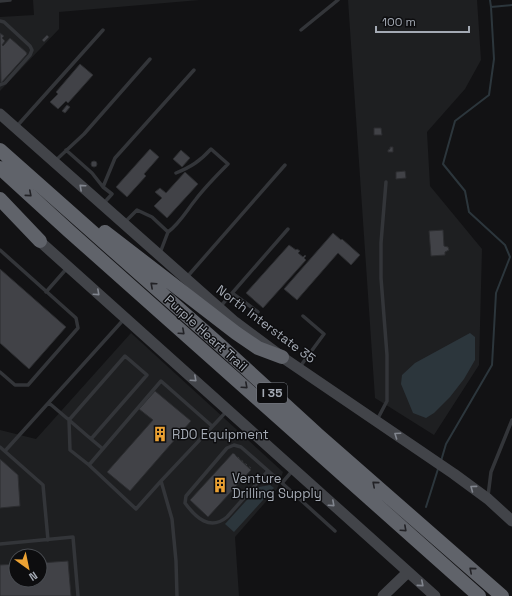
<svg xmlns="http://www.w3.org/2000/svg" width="512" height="596" font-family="'Space Grotesk',sans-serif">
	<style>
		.built { fill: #1e1f21; fill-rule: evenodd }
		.water { fill: #2c363c }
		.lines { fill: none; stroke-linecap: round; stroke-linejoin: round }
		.stream { stroke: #2c363c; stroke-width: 2 }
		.building { fill: #414247; stroke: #2c2d30 }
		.path { stroke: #3a3c40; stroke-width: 1; stroke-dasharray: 2 3; stroke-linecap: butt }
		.lane { stroke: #333539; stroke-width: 3.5 }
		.secondary { stroke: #424449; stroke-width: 11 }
		.highway { stroke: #60636a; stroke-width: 14 }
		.oneway { stroke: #82868f }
		.oneway2 { stroke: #222226 }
		.labels { text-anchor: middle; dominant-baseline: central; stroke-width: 3; stroke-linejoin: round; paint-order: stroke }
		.shield { fill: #0d0d0f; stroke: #777b82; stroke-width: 1 }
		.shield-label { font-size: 12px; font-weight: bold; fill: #a4aab4 }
		.street-label { font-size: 13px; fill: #a4aab4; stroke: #0d0d0f }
		.poi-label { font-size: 13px; fill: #a4aab4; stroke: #0d0d0f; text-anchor: start }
	</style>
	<rect width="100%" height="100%" fill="#121214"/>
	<!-- built -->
	<path class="built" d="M33,0h167l-141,12v17l-59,62v-74l34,-2z
		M348,0h129l4,60 -16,29 -38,43 3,54 52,63 -3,116 -45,70 -59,-37z
		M131,333l152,139 -6,17 -42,48 4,59h-239v-166l36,9zM16,556h24v24h-24z"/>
	<!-- water -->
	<path class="water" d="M470,333l5,4v23l-11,19 -14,18 -16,16 -8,5 -13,-5 -12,-29 1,-9 13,-12z
		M270,485l4,3 -40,44 -9,-8 30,-33 4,-4z"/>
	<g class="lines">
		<!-- stream -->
		<path class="stream" d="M490,0l1,7
			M441,461l5,-17 46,-79 4,-72 14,-36 -5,-12 -36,-33 -4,-21 -22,-27 12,-43 34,-26 5,-36 -3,-52 21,-2
			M426,507l12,-38"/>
	</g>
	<!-- building -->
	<path class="building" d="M0,33l4,3 -2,2 3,3 -3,4 1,1 7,-8 16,14 1,2 -26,29z
		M47,35l2,2 -5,5 -2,-2z
		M80,64l13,11 -25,28 -2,-2 -8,8 -8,-7 8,-8 -2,-2z
		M67,105l3,2 -5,6 -3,-2z
		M374,128h7l1,7h-8z
		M390,147h3v5h-5v-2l2,-1z
		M150,149l9,8 -15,17 2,2 -19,21 -11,-10z
		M181,150l9,8 -8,9 -9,-8z
		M91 164a3 3 0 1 1 6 0a3 3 0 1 1-6 0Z
		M405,171l1,7 -10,1v-7z
		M185,172l13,12 -31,34 -13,-12 8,-8 -7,-6 5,-4 6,5z
		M443,230l1,16 4,1 1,3 -4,2v3l-14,1 -2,-25z
		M333,233l8,7 1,-1 18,16 -9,10 -13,-12 -41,47 -13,-11z
		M289,245l7,5 1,-1 3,2 -2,2 5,4 2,-2 1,1 -2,2 2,2 -43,48 -17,-15z
		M0,269l66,58 -37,42 -29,-26z
		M155,391l36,30 -61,70 -23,-19 46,-52 -14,-11z
		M233,453l18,17 -43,47 -18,-17z
		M0,459l18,16 2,31 -20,2z
		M68,561l3,35h-71v-31l16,-1v16h24v-17z"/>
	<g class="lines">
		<!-- path -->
		<path class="path" d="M234,454l18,15"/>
		<!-- lane -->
		<path class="lane" d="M0,1l10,-1
			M0,21l4,1 26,24 2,4 -2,5 -25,28 -5,2
			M301,30l37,-30
			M17,126l86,-96
			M66,150l26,23 11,14
			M55,161l29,-27 66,-75
			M103,204l9,-10 -9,-7 12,-29 79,-88
			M124,223l13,-13 15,7 16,15c12,-9 19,-22 28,-33 10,-13 21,-24 32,-35l-17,-15c-11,12 -20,18 -35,24
			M0,250l76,68 2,10 -50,57h-13l-15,-13
			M160,253l8,-21
			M187,277l98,-112
			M46,292l22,-25
			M232,293l26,19
			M220,307l68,-78
			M125,356l22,19 -56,64 -22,-19z
			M299,368l25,-34 -21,-18
			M49,403l20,17 1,30 19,15 72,-84 51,45
			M377,420l10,-19v-46l-6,-77v-35l5,-61
			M91,439l12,10
			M0,447l43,38 5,55
			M5,451l120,-133
			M89,465l47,44 25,-28
			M268,471l-41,46c-17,14 -31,1 -42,-14l1,-7 41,-48 7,-3 7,2 41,36 11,-13
			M282,483l53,48
			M488,496l3,-24 21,-52
			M0,544l73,-7 5,59
			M177,596l-1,-35 -4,-42 -11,-38 65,-69"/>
		<!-- secondary -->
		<path class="secondary" d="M0,114l235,208 47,35 172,117 34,25 24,22
			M35,237l400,359
			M383,596l25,-24"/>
		<!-- highway -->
		<path class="highway" d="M0,150l221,196 96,88 185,162
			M0,168l69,63 410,365
			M0,199l40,42
			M105,232l131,101 22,15 24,9"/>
	</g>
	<!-- one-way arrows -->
	<defs><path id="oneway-chevron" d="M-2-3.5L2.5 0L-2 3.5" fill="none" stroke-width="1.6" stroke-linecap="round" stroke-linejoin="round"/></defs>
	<g class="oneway">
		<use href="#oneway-chevron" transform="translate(82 187) rotate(-138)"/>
		<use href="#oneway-chevron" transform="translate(97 293) rotate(42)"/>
		<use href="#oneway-chevron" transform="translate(194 379) rotate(42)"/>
		<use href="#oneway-chevron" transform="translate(397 435) rotate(-145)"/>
		<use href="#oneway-chevron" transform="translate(473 488) rotate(-143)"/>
		<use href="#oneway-chevron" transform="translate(332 504) rotate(42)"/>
		<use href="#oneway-chevron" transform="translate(421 584) rotate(41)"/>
	</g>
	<g class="oneway2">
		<use href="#oneway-chevron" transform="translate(29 194) rotate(41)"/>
		<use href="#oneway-chevron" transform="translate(153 285) rotate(-138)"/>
		<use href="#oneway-chevron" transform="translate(182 332) rotate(42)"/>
		<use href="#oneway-chevron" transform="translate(245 386) rotate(42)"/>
		<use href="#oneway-chevron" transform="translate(375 484) rotate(-139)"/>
		<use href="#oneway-chevron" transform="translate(404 529) rotate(42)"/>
		<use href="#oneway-chevron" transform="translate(472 570) rotate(-139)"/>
	</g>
	<!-- icons -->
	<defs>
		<g id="building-bare" transform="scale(1.2)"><path d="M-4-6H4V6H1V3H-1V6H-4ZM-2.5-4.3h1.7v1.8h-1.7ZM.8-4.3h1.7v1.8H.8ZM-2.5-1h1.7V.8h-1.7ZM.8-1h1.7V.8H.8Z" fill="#eca233" stroke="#0d0d0f" stroke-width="2.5" paint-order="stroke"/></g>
	</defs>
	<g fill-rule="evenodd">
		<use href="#building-bare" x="160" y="434"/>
		<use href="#building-bare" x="220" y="485"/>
	</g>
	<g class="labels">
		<!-- shield labels -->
		<rect class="shield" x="257" y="383" width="30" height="20" rx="3"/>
		<g class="shield-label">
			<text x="272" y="393">I 35</text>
		</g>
		<!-- street labels -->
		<g class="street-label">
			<text transform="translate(266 324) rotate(37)">North Interstate 35</text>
			<text transform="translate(206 333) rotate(42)">Purple Heart Trail</text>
		</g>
		<!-- poi labels -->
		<g class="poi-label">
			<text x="172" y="434">RDO Equipment</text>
			<text x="232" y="478">Venture<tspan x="232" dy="15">Drilling Supply</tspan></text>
		</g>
	</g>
	<!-- north arrow -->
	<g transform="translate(28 568) rotate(147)"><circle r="19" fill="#0d0d0f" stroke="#494c51"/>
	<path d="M0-3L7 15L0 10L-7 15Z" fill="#eca233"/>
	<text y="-6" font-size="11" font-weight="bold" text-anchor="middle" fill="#a4aab4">N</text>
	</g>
	<!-- scale -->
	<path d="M376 26v6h93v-6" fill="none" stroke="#a4aab4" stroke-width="2"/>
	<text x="382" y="26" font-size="12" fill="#a4aab4" stroke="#0d0d0f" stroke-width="3" paint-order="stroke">100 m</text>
</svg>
